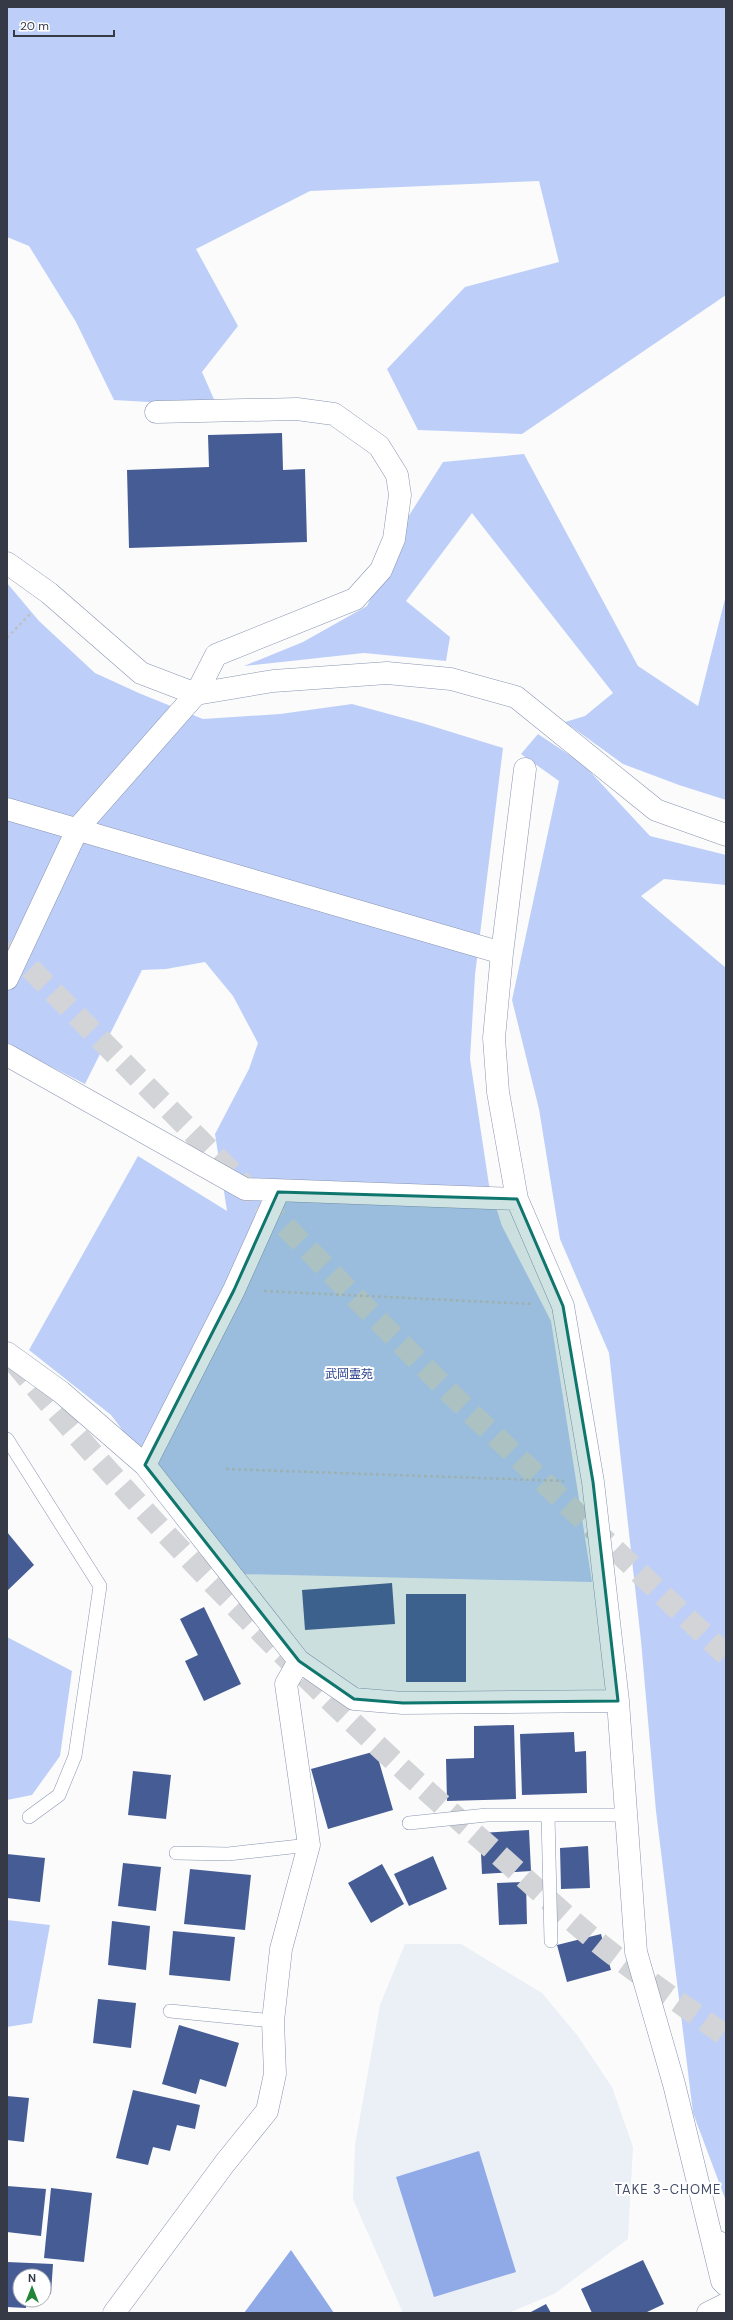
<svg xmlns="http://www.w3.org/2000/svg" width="733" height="2320" font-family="'DM Sans','Noto Sans JP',sans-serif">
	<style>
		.built { fill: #ebeff6 }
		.green { fill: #bdcff9 }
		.water { fill: #90a9e7 }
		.building { fill: #465c94 }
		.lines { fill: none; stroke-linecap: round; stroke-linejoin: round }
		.trunk-tunnel { stroke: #d3d4d7; stroke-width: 22; stroke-dasharray: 22 11; stroke-linecap: butt }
		.motorway-tunnel { stroke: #d3d4d7; stroke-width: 22; stroke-dasharray: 22 11; stroke-linecap: butt }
		.service-casing { stroke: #8894b1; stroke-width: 14 }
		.minor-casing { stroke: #8894b1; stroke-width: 23 }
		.path { stroke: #bfc0c4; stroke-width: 2.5; stroke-dasharray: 3 3; stroke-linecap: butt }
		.service { stroke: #fff; stroke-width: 13 }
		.minor { stroke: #fff; stroke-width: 22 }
		.marked { fill: #0f766e; fill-opacity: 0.2; stroke: #0f766e; stroke-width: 3; stroke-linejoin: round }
		.labels { text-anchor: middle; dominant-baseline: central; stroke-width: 4; stroke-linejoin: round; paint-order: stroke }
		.park-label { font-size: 12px; fill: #2d458e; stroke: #fff }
		.neighbourhood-label { font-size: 13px; letter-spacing: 1px; fill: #434d67; stroke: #fff }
	</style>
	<rect width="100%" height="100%" fill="#fbfbfb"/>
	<!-- built -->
	<path class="built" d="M405,1944h56l81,49 35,42 35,52 21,60 -5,92 -74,55 -46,19h-105l-50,-114 2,-54 25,-140z"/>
	<!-- green -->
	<path class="green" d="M7,7h719v288l-204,139 -104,-4 -31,-61 78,-82 94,-25 -20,-81 -229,10 -114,58 42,77 -36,46 15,34 -103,-6 -38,-78 -47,-76 -22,-9z
		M524,454l114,212 60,40 28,-111v205l-47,-15 -56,-21 -58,-42 20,-6 28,-23 -141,-180 -66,88 44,36 -4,24 -82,-8 -120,13 59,-24 64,-36 41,-89 35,-55z
		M7,583l32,38 56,52 46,21 62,25 77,-5 72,-10 70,19 81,25 -28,227 -5,84 19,126 13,41 49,95 41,261 -353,-8 -23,-21 -105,-138 -82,-65 109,-194 89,55 -12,-77 34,-65 9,-26 -25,-47 -28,-34 -39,7 -24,1 -57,114 -78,-40z
		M538,734l45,30 67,72 76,19v30l-62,-6 -23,17 85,72v1233l-33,-88 -37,-302 -15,-170 -32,-288 -49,-114 -21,-130 -27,-109 47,-219 -38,-27z
		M7,1637l65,34 -12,85 -28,39 -25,5z
		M7,1920l43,5 -18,98 -25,4z"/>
	<!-- water -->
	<path class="water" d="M479,2151l37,121 -82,25 -38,-120z
		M291,2250l43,63h-90z"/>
	<!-- building -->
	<path class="building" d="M282,433l1,37 22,-1 2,73 -178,6 -2,-78 82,-3 -1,-32z
		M7,1532l27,33 -27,26z
		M392,1583l3,41 -90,6 -3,-40z
		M406,1594h60v88h-60z
		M204,1607l37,77 -37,17 -19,-40 13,-6 -18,-36z
		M514,1725l2,74 -69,2 -1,-42 28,-1v-32z
		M574,1732l1,20 11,-1 1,42 -65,2 -2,-61z
		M376,1751l17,59 -65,19 -17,-60z
		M133,1771l38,4 -5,44 -38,-4z
		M529,1830l2,41 -49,3 -2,-41z
		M588,1846l2,42 -29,1 -1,-41z
		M7,1854l38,4 -5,44 -33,-4z
		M433,1856l14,33 -38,17 -15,-32z
		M123,1863l38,4 -5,44 -38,-5z
		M382,1864l22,40 -33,19 -23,-40z
		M190,1869l61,6 -6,55 -61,-6z
		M526,1882l1,42 -28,1 -2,-42z
		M112,1921l38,5 -4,44 -38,-5z
		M173,1931l62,6 -5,44 -61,-6z
		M601,1934l10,36 -44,12 -10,-37z
		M98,1999l38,4 -5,45 -38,-5z
		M179,2025l60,18 -13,44 -26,-8 -4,15 -34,-10z
		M133,2090l67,15 -5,24 -18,-4 -7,26 -17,-4 -5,18 -32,-7z
		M7,2096l22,2 -5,44 -17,-2z
		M7,2186l39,3 -5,47 -34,-4z
		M51,2188l41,5 -8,69 -40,-4z
		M643,2260l21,44 -19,9h-53l-11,-24z
		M7,2262l46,2 -2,30 -7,-1v-17h-24v24h6v8l-19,-1z
		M546,2304l5,9h-22z"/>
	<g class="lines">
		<!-- trunk-tunnel -->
		<path class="trunk-tunnel" d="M7,945l446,451 273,259"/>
		<!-- motorway-tunnel -->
		<path class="motorway-tunnel" d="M14,1362c146,174 306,337 477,486 40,35 78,72 119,104 38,29 77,56 116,84"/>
		<!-- service casing -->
		<g class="service-casing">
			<path id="service" d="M7,1439l93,147 -25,170 -16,39 -30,22
				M548,1815l3,126
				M409,1823l78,-8h139
				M176,1853l52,1 81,-9
				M170,2011l103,10
				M712,2235l14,5"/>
		</g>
		<!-- minor casing -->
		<g class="minor-casing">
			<path id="minor" d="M7,563l42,30 92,80 55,21 20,-39 139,-56 26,-29 13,-31 6,-44 -3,-20 -18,-29 -45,-32 -37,-5 -141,3
				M7,809l495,144 -8,85 4,54 19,107 46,107 30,176 25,219 18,251 38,132 48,197 4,4
				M502,953l23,-184
				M7,979l71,-151 118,-134 77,-13 114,-8 64,6 65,18 140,113 70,25
				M7,1055l238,134 272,10
				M7,1353l54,39 84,73 154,196 55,38 49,4 215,-2
				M145,1465l89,-175 44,-98
				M114,2313l111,-150 42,-52 8,-37 -2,-53 8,-72 28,-104 -23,-161 13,-23
				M708,2313l18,-9"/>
		</g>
		<!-- path -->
		<path class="path" d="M7,638l23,-24
			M264,1291l267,13
			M226,1469l338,12"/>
		<!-- service -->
		<use href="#service" class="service"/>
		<!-- minor -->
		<use href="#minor" class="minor"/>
	</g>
	<!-- marked area -->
	<path class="marked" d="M278,1192l239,7 46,107 30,176 25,219 -215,2 -49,-4 -55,-38 -154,-196 89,-175z"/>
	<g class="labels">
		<!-- park labels -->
		<g class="park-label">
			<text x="349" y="1374">武岡霊苑</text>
		</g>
		<!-- neighbourhood labels -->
		<g class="neighbourhood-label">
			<text x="668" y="2189">TAKE 3-CHOME</text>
		</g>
	</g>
	<!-- border -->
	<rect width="733" height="2320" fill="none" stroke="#353a46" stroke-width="16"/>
	<!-- north arrow -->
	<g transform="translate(32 2288)"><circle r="19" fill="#ffffff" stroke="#aeb0b5"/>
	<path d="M0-3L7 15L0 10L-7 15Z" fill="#238538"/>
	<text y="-6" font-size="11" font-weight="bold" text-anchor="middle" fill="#353a46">N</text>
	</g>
	<!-- scale -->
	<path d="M14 30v6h100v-6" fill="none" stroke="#353a46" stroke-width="2"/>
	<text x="20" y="30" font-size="12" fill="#353a46" stroke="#ffffff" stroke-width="3" paint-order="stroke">20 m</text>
</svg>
